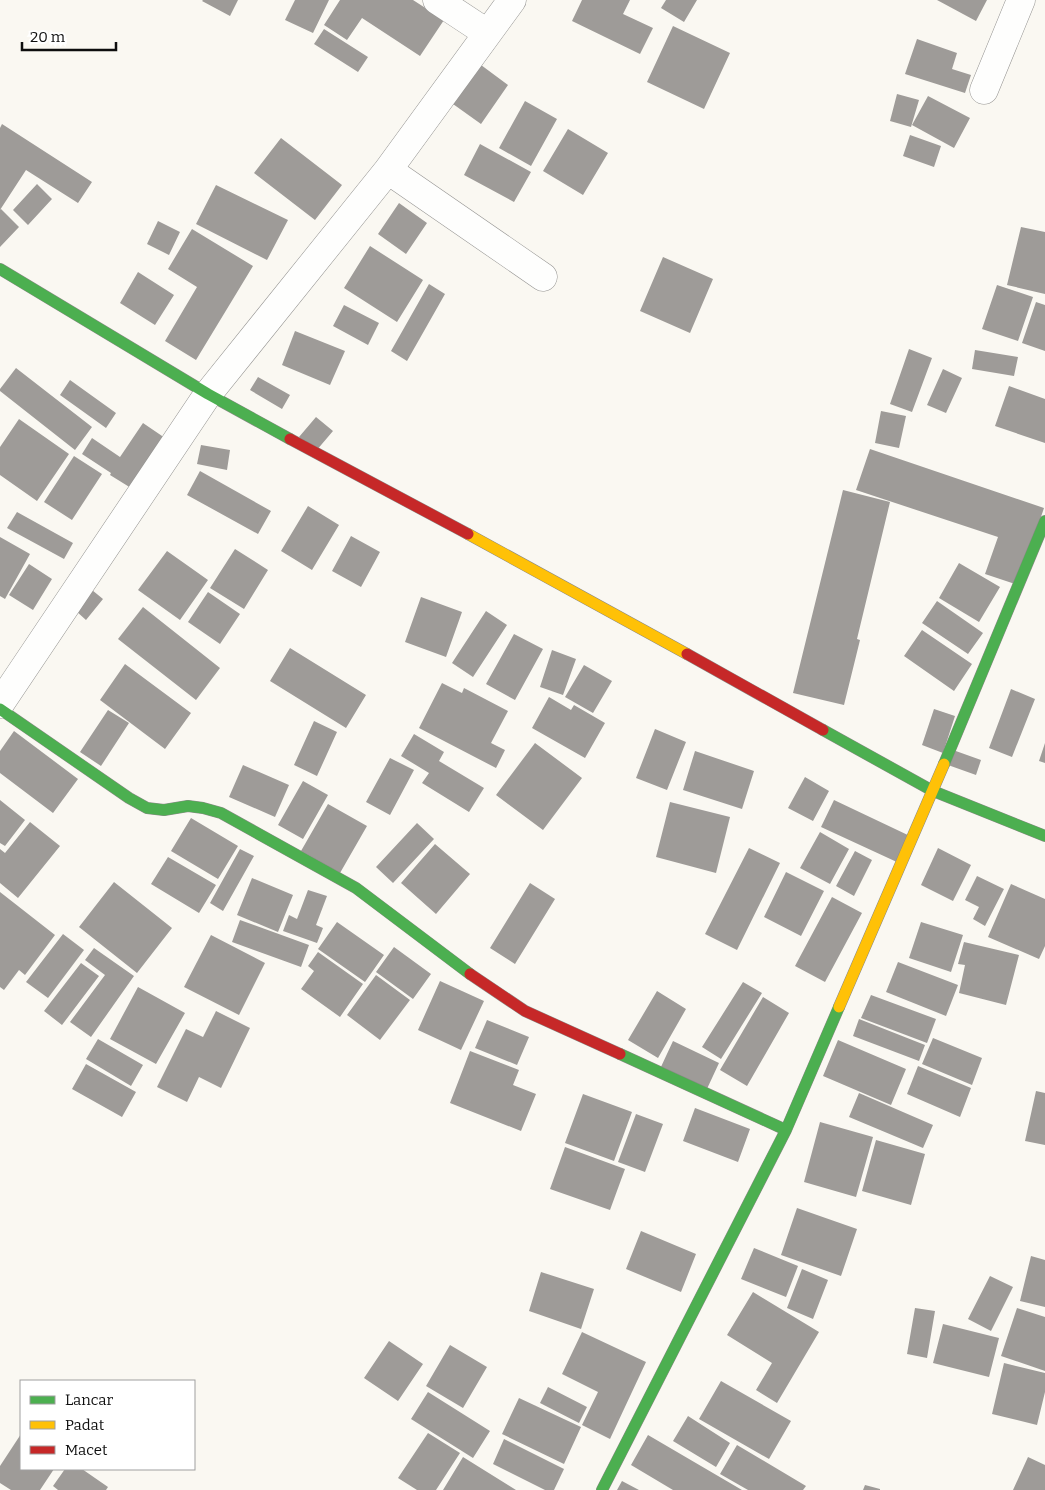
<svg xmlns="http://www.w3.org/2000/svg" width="1045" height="1490" font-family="Bitter,serif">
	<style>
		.building { fill: #9e9b98 }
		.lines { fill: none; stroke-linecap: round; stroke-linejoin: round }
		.street-casing { stroke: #949391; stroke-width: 29 }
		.fast-casing { stroke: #8b8a87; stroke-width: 12 }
		.slow-casing { stroke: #8b8a87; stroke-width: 12 }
		.jam-casing { stroke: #8b8a87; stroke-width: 12 }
		.street { stroke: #fefefd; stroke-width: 28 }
		.fast { stroke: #4caf50; stroke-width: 11 }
		.slow { stroke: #ffc107; stroke-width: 11 }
		.jam { stroke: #c62828; stroke-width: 11 }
	</style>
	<rect width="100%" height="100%" fill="#faf8f2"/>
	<!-- building -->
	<path class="building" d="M203,0h35l-8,16 -28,-15z
		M295,0h34l-16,33 -28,-13z
		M340,0h73l31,20 -24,36 -58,-38 -15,22 -23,-15z
		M582,0h48l-7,14 30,14 -13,26 -68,-33z
		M666,0h31l-13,22 -23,-14z
		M937,0h50l-11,21z
		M673,26l57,27 -26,56 -57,-27z
		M324,29l44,28 -10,15 -44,-28z
		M917,39l40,14 -5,16 19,6 -6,18 -60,-19z
		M481,65l27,20 -27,39 -28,-20z
		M897,94l22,6 -8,27 -21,-6z
		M928,96l42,22 -16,30 -42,-23z
		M525,101l32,18 -26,47 -32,-18z
		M2,124l90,58 -14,21 -52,-33 -26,40 1,-1 18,18 -19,20v-119z
		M568,129l40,24 -25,42 -40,-24z
		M910,135l31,11 -7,21 -31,-11z
		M281,138l61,47 -27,35 -61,-47z
		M480,144l51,28 -17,30 -50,-27z
		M37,184l15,15 -24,26 -15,-15z
		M216,185l72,35 -21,40 -71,-36z
		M399,203l28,20 -21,31 -28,-20z
		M158,221l22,11 -11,23 -22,-11z
		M1021,227l24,5v62l-38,-9z
		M192,229l61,37 -57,94 -31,-19 32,-54 -29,-18z
		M370,246l53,34 -26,42 -53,-34z
		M663,257l50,22 -23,54 -50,-22z
		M138,272l36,23 -19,30 -35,-22z
		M429,284l16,10 -38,67 -16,-10z
		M997,285l36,12 -15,44 -36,-12z
		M1036,302l9,3v46l-23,-8z
		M344,305l35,18 -11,22 -35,-19z
		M295,331l50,20 -15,34 -48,-20z
		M909,349l23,9 -20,54 -22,-8z
		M975,350l43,7 -4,19 -42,-7z
		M16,368l76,59 -17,23 -75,-59v-2z
		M943,369l19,9 -16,35 -19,-8z
		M258,377l32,18 -8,14 -32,-19z
		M70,380l46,33 -10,15 -46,-33z
		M1009,386l36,13v44l-50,-17z
		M881,411l25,5 -7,32 -24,-5z
		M316,417l17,14 -17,20 -17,-14z
		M19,419l50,35 -32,47 -37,-26v-28z
		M143,423l22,15 -34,50 -21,-13 1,-2 -29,-19 10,-16 28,19z
		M201,445l29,5 -3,20 -30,-6z
		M870,449l174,59 -26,77 -33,-11 13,-37 -142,-47z
		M74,456l28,18 -30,46 -28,-18z
		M200,471l71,40 -13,23 -71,-39z
		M843,490l47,12 -33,137 3,1 -16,65 -51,-12z
		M308,506l31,19 -27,45 -31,-19z
		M17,512l56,31 -9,16 -57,-31z
		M351,536l29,16 -19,35 -29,-16z
		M0,537l30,17 -25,45 -5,-3z
		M235,549l33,21 -24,39 -34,-21z
		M167,551l41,29 -28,40 -42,-30z
		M959,563l41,24 -21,35 -40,-24z
		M29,564l23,15 -19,31 -24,-15z
		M92,590l11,9 -17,21 -10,-9z
		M208,592l32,22 -20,30 -32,-22z
		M421,597l41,15 -16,45 -41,-15z
		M937,601l46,32 -15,21 -46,-31z
		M143,607l77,61 -24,32 -78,-61z
		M486,611l21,14 -34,52 -21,-14z
		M922,630l50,34 -18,27 -50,-35z
		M514,634l29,15 -28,51 -29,-16z
		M290,648l76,47 -20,33 -76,-47z
		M552,650l24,9 -13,36 -23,-8z
		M125,664l66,49 -26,36 -65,-49z
		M584,665l28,16 -19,32 -28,-16z
		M442,683l20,10 2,-5 44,23 -17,32 14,7 -9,18 -77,-40z
		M1011,689l24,10 -23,58 -23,-9z
		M549,697l22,13 3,-5 31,18 -20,35 -53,-30z
		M934,709l21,7 -12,37 -21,-8z
		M108,710l21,13 -28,43 -21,-14z
		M314,721l23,11 -20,44 -23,-11z
		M655,729l31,13 -19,48 -31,-12z
		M14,731l64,48 -25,34 -53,-40v-22z
		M414,734l30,18 -5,9 45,27 -15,24 -47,-29 7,-10 -28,-17z
		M535,743l47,35 -39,52 -47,-35z
		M1045,743v20l-6,-2z
		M953,750l28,10 -5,15 -28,-10z
		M695,751l59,20 -12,38 -59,-19z
		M390,758l24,12 -24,45 -24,-13z
		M243,765l46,20 -14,32 -46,-20z
		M805,777l24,14 -16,30 -25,-13z
		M303,781l25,14 -25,44 -25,-14z
		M0,800l25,20 -20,26 -5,-3z
		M834,800l78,37 -13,26 -78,-36z
		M670,802l60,15 -14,56 -60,-16z
		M328,804l39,22 -27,47 -39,-22z
		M191,818l47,28 -20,33 -47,-28z
		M30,822l30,24 -42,52 -18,-15v-34l5,4z
		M417,823l17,16 -41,44 -17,-16z
		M820,832l29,17 -19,35 -30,-16z
		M435,844l35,30 -34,40 -35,-31z
		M749,848l31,15 -43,87 -32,-16z
		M938,848l33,17 -18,36 -32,-16z
		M240,849l14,7 -31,55 -13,-8z
		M855,851l17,9 -18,36 -18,-10z
		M168,857l48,28 -17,28 -48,-29z
		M786,872l38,19 -23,45 -37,-19z
		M977,876l27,13 -19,37 -12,-7 6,-12 -14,-7z
		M252,878l41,17 -15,37 -41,-17z
		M114,882l58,46 -35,45 -58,-46z
		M530,883l25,16 -40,65 -25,-16z
		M1011,884l34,15v47l-6,13 -51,-22z
		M308,890l19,6 -11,29 7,3 -6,15 -34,-12 6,-16 8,4z
		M0,892l55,43 -30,40 -6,-5 -15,20 -4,-3z
		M832,897l30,16 -37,69 -30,-16z
		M240,920l69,25 -8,22 -69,-25z
		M337,922l47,33 -19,27 -47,-33z
		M921,922l42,13 -12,37 -42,-14z
		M63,934l21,16 -36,48 -22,-16z
		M211,935l54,28 -26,52 -55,-28z
		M964,942l55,13 -13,50 -47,-12 6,-28 -7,-1z
		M394,947l37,27 -18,25 -37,-27z
		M94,948l40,28 -43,61 -21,-15 35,-47 -20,-15z
		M318,952l45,32 -23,33 -39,-28 13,-18 -6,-5z
		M898,962l60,23 -12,31 -60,-24z
		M81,963l18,13 -37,49 -18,-14z
		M376,975l34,25 -30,40 -33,-25z
		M440,981l44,20 -23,49 -43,-20z
		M743,982l19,11 -41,66 -19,-12z
		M138,987l47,26 -29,51 -46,-25z
		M657,991l29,18 -28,49 -30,-18z
		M871,995l65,24 -9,24 -66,-25z
		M763,997l26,16 -42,73 -27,-16z
		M216,1011l34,17 -29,60 -22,-11 -12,25 -30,-15 29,-58 17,8z
		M859,1019l66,26 -6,16 -66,-25z
		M487,1020l42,17 -12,28 -42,-17z
		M933,1038l49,20 -10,27 -50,-21z
		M98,1039l45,26 -12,21 -45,-27z
		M838,1040l68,29 -15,36 -68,-29z
		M673,1041l46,22 -13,28 -46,-22z
		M470,1051l49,19 -6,15 23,9 -15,37 -71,-28z
		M86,1064l50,28 -14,25 -50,-28z
		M918,1066l53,22 -11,29 -53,-23z
		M1036,1091l9,2v52l-20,-4z
		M859,1093l74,32 -10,23 -74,-31z
		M583,1094l49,18 -18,49 -49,-18z
		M695,1108l55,21 -12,33 -55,-21z
		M636,1114l27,10 -18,48 -27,-10z
		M820,1122l53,15 -17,60 -52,-15z
		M876,1140l49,14 -14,51 -49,-14z
		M565,1147l60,22 -15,41 -60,-21z
		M797,1208l60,21 -16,47 -60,-21z
		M641,1231l55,23 -15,38 -55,-23z
		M754,1248l44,18 -12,31 -45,-18z
		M1031,1256l14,4v47l-25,-6z
		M802,1269l26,11 -15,39 -26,-11z
		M541,1272l53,17 -13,40 -52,-18z
		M990,1276l23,11 -22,44 -23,-12z
		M753,1292l66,40 -42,71 -21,-13 16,-27 -45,-28z
		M915,1308l20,3 -8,47 -20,-4z
		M1017,1308l28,9v54l-44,-15z
		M943,1324l56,14 -10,39 -56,-14z
		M582,1332l64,30 -36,77 -28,-14 16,-33 -36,-18z
		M389,1341l34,23 -25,37 -34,-23z
		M450,1345l37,22 -24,41 -37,-22z
		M1004,1363l41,10v19l-8,33 -45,-11z
		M721,1381l70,40 -22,38 -70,-40z
		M548,1387l39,20 -8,16 -39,-20z
		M428,1392l62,39 -17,27 -62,-39z
		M519,1398l62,29 -17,37 -62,-30z
		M688,1416l42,27 -14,24 -43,-26z
		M428,1433l32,20 -24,37h-19l-19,-12z
		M21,1434v35h33l-14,21h-29l-11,-7v-17z
		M648,1435l94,55h-69l-42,-25z
		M504,1439l60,30 -10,21h-9l-52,-26z
		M737,1445l69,41 -3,4h-55l-28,-16z
		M463,1457l53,33h-73z
		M1028,1457l17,8v25h-32z
		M65,1469h17l26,18 -2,3h-48l-5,-4z
		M622,1481l17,9h-22z
		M865,1485l15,4v1h-17z"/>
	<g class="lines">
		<!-- street casing -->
		<g class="street-casing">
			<path id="street" d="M437,0l50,33
				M984,90l37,-90
				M388,170l155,107
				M0,704l208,-310 180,-224 124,-170"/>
		</g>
		<!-- fast casing -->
		<g class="fast-casing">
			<path id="fast" d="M0,269l208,125 82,45
				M0,709l129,89 18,10 17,2 24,-4 15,2 18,5 135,75 114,86
				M823,730l110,61 112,45
				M944,764l101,-243
				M620,1054l166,76
				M602,1490l184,-360 53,-123"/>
		</g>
		<!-- slow casing -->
		<g class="slow-casing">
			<path id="slow" d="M468,534l219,120
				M839,1007l105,-243"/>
		</g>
		<!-- jam casing -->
		<g class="jam-casing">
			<path id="jam" d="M290,439l178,95
				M687,654l136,76
				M470,974l55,37 95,43"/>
		</g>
		<!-- street -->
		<use href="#street" class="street"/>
		<!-- fast -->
		<use href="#fast" class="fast"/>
		<!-- slow -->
		<use href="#slow" class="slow"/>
		<!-- jam -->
		<use href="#jam" class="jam"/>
	</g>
	<!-- legend -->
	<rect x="20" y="1380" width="175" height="90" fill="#ffffff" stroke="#9f9f9f"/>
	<rect x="30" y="1396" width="25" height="8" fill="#4caf50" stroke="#9f9f9f"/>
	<text x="65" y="1405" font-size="15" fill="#0e0e0e">Lancar</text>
	<rect x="30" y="1421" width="25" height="8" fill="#ffc107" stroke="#9f9f9f"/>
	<text x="65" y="1430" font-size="15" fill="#0e0e0e">Padat</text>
	<rect x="30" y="1446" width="25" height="8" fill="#c62828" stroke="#9f9f9f"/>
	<text x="65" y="1455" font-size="15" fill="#0e0e0e">Macet</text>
	<!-- scale -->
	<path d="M22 42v8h94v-8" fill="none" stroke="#0e0e0e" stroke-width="2.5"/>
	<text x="30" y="42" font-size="15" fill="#0e0e0e" stroke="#ffffff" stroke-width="4" paint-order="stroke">20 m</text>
</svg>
